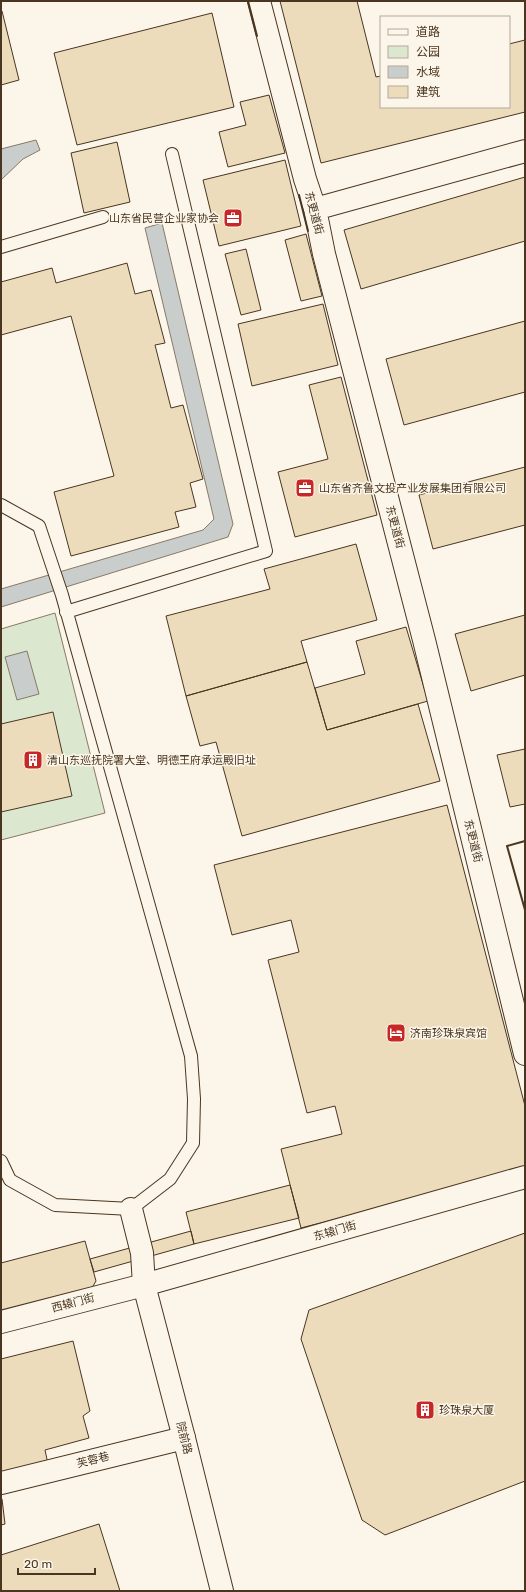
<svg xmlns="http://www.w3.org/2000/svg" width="526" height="1592" font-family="Rubik,'Noto Sans SC',sans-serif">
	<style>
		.green { fill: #dce7d0; stroke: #887966 }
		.water { fill: #c9cecd; stroke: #887966 }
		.building { fill: #ecdcbc; stroke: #4a3520 }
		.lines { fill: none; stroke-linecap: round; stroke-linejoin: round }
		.lane-casing { stroke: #4a3520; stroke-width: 14 }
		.street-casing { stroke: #4a3520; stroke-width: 24 }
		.secondary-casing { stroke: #4a3520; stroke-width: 24 }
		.lane { stroke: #fbf6e9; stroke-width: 12 }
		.street { stroke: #fbf6e9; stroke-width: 22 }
		.secondary { stroke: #fbf6e9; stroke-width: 22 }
		.wall { stroke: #4a3520; stroke-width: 2 }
		.labels { text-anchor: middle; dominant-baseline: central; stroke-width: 3; stroke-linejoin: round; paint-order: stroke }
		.street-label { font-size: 11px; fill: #4a3520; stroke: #fbf6e9 }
		.poi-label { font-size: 11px; fill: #4a3520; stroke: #fbf6e9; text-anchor: start }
	</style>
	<rect width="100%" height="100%" fill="#fbf6e9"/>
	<!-- green -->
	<path class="green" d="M55,613l50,200 -104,27v-211z"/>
	<!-- water -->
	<path class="water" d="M36,140l4,10 -17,9 -22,21v-31z
		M162,223l71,301 -5,13 -227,70v-18l202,-59 11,-11 -69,-291z
		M27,651l12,43 -22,6 -12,-43z"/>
	<!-- building -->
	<path class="building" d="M280,1h77l19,76 5,-1v31h128v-63l16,-4v72l-204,51z
		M1,11h1l17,69 -18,5z
		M212,13l22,94 -157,38 -23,-92z
		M269,95l16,58 -57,14 -9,-35 27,-7 -6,-23z
		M117,142l13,60 -46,11 -13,-60z
		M285,160l16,66 -82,20 -16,-66z
		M525,177v64l-164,48 -17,-59z
		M306,234l16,62 -21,5 -16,-61z
		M246,249l15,61 -20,5 -16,-61z
		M127,263l8,31 16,-4 14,53 -10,2 16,63 12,-3 20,74 -13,4 6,24 -21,5 4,15 -108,29 -17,-64 60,-16 -43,-160 -70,19v-53l51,-14 4,15z
		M323,304l15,61 -86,21 -14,-62z
		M525,321v71l-121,33 -18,-66z
		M341,377l36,138 -82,22 -17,-65 50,-13 -19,-74z
		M525,467v58l-92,24 -14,-54z
		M356,544l21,76 -76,21 6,21 -121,34 -20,-80 104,-27 -6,-20z
		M525,615v60l-54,16 -16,-57z
		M406,627l22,74 -101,29 -12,-42 50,-14 -9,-33z
		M307,662l20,68 91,-26 22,77 -198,55 -26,-94 -16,4 -14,-50z
		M53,712l19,84 -71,16v-88z
		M525,749v55l-15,3 -13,-52z
		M447,805l78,301v65l-224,57 -20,-79 61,-15 -7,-28 -28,7 -39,-153 31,-8 -8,-32 -59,15 -18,-70z
		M290,1185l9,33 -105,26 -8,-32z
		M191,1231l3,13 -100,28 -4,-13z
		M525,1233v248l-140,54 -23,-15 -61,-181 8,-29z
		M85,1241l11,40 -6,10 -89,24v-52z
		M73,1341l17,70 -7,5 6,22 -44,12 3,14 -47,13v-118z
		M2,1499l3,25 -4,1v-25z
		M99,1524l21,67h-119v-36z"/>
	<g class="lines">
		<!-- lane casing -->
		<g class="lane-casing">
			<path id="lane" d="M1,247l102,-30
				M1,505l38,21 23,69 129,461 3,43 -1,44 -23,36 -39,30 -76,-4 -45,-25 -9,-19
				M66,612l200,-61 -94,-397"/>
		</g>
		<!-- street casing -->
		<g class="street-casing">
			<path id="street" d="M259,1l46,178 10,30 9,45 100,386 101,414
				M315,209l210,-58
				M131,1209l11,44 2,32
				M1,1322l143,-37 381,-108
				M1,1483l183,-45"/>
		</g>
		<!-- secondary casing -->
		<g class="secondary-casing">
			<path id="secondary" d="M144,1285l40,153 38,153"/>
		</g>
		<!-- lane -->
		<use href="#lane" class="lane"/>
		<!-- street -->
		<use href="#street" class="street"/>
		<!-- secondary -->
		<use href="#secondary" class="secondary"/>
		<!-- wall -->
		<path class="wall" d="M248,1l9,35
			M299,195l9,36
			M525,841l-18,5 18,64"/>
	</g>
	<!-- icons -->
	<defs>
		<g id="office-square" transform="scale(1)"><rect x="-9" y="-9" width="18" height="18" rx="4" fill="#c62828" stroke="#fbf6e9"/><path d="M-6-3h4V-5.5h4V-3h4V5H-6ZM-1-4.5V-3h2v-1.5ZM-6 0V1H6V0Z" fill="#fff"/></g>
		<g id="building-square" transform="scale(1)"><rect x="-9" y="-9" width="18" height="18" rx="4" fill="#c62828" stroke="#fbf6e9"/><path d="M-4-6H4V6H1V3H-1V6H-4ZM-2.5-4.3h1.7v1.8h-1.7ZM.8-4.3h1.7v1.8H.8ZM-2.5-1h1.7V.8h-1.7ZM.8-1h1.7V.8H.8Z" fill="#fff"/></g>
		<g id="hotel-square" transform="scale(1)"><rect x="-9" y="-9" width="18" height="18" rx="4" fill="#c62828" stroke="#fbf6e9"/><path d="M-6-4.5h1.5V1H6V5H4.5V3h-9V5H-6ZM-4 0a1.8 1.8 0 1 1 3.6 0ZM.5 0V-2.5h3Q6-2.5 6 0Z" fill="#fff"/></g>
	</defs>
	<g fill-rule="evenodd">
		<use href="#office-square" x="233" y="218"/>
		<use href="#office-square" x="305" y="488"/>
		<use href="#building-square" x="33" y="760"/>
		<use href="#hotel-square" x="396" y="1033"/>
		<use href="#building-square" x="425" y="1410"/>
	</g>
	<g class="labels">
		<!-- street labels -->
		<g class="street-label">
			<text transform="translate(314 213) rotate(75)">东更道街</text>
			<text transform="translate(395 527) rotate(75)">东更道街</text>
			<text transform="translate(473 841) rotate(76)">东更道街</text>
			<text transform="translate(335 1231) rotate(-16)">东辕门街</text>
			<text transform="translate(73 1303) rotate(-15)">西辕门街</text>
			<text transform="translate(184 1438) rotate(76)">院前路</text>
			<text transform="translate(93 1460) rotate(-14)">芙蓉巷</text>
		</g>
		<!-- poi labels -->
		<g class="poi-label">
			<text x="219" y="218" text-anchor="end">山东省民营企业家协会</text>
			<text x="319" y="488">山东省齐鲁文投产业发展集团有限公司</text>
			<text x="47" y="760">清山东巡抚院署大堂、明德王府承运殿旧址</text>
			<text x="410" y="1033">济南珍珠泉宾馆</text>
			<text x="439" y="1410">珍珠泉大厦</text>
		</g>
	</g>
	<!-- border -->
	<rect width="526" height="1592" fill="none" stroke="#4a3520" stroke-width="4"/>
	<!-- legend -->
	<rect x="380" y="16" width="130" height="92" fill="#fbf6e9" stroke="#b4a999"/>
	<rect x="388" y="29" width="20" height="6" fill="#fbf6e9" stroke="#b4a999"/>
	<text x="416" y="36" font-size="12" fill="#4a3520">道路</text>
	<rect x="388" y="46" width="20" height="12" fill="#dce7d0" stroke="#b4a999"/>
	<text x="416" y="56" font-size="12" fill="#4a3520">公园</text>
	<rect x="388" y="66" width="20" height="12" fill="#c9cecd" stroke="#b4a999"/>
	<text x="416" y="76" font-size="12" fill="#4a3520">水域</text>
	<rect x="388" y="86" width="20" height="12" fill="#ecdcbc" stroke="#b4a999"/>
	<text x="416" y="96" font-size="12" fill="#4a3520">建筑</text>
	<!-- scale -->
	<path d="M18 1568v6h77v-6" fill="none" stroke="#4a3520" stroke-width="2"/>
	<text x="24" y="1568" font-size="12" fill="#4a3520" stroke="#fbf6e9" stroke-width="3" paint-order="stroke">20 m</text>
</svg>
